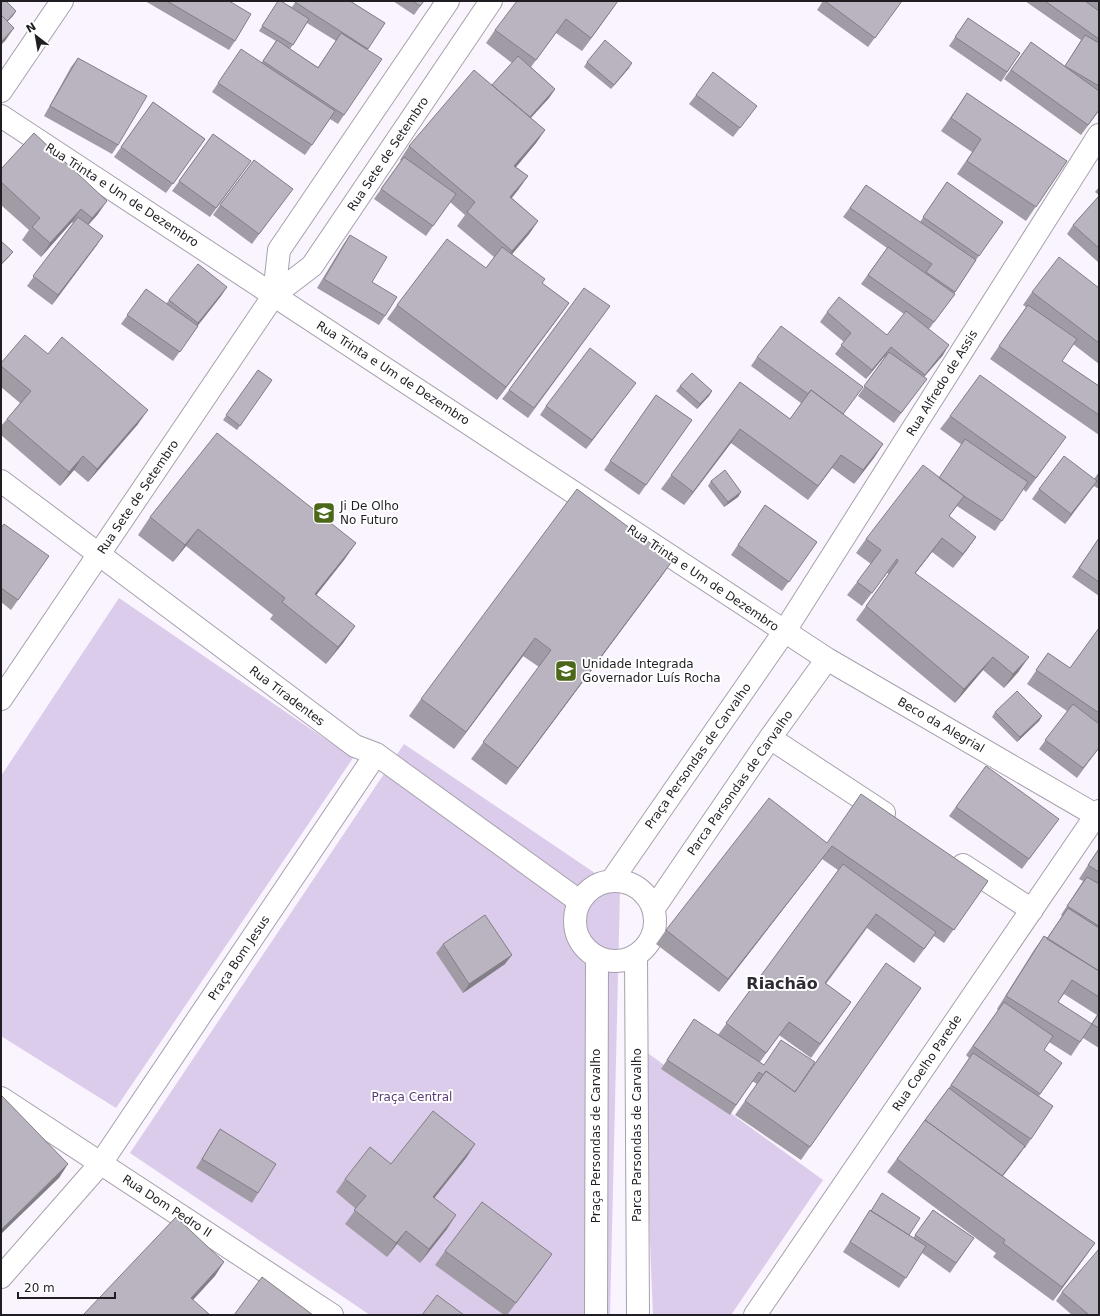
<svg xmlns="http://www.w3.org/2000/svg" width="1100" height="1316" font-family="'DejaVu Sans',sans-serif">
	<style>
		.green { fill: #dbcceb }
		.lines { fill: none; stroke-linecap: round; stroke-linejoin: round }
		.minor-casing { stroke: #a7a1ad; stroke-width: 24 }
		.minor { stroke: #fff; stroke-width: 22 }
		.wall { fill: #a09ba5; fill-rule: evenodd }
		.shaded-wall { fill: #827e86 }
		.building { fill: #bab4c0; stroke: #827e86 }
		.labels { text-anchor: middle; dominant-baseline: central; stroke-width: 4; stroke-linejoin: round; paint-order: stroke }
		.street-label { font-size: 12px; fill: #201e23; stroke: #fff }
		.poi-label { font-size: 12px; fill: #201e23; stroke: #fff; text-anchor: start }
		.park-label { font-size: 12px; fill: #5a3a76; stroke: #fff }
		.district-label { font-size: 16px; font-weight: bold; fill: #2f2a34; stroke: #fff }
	</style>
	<rect width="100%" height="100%" fill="#f9f4fe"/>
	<!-- green -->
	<path class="green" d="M119,598l234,160 -237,350 -115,-72v-260z
		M404,744l216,146 -10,425h-240l-240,-162z
		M642,1049l181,131 -92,135h-78z"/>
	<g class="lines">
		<!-- minor casing -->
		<g class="minor-casing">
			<path id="minor" d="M1,91l61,-90
				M1,116l826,543 272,158
				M274,295l5,-45 169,-249
				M1,481l354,265 21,8 203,147
				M1,699l273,-404 38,-29 179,-265
				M770,738l114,75
				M963,865l69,45
				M612,880l172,-248 315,-497
				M575 921a40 40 0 1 1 80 0a40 40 0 1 1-80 0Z
				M654,908l116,-170 57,-79
				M636,955l2,360
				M1,1098l331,217
				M1,1277l100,-114 275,-409
				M596,1315l1,-357
				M755,1315l344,-504"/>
		</g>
		<!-- minor -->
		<use href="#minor" class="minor"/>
	</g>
	<!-- wall -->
	<path class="wall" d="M145,1h88l-1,1 3,39 -6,9z
		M278,1l14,6 4,-6h54l35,22 -18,27 -23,65 -6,9 -8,-5 -25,36 -93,-63 23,-34 27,4 14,-21 -17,-10zM307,23l29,18 -18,26 -28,-18z
		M393,1h31l-10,14z
		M823,1h79l-34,46 -51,-37z
		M1025,1h74v110l-18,24 -77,-56 27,-37 34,24 16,-26z
		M611,11l-29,40 -26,-18 -25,34 24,22 -6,9 -18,20 14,12 -9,13 -20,24 12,9 -10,14 -6,8 26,23 -9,13 -17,20 30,29 27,20 -72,97 -110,-81 10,-14 89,-37 8,-11 -37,-31 8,-11 -15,-13 -24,34 -52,-37 27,-38 -1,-1 9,-14 83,-61 20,-22 -26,-20 9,-13z
		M968,18l52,35 -19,29 -52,-36z
		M78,58l40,87 -6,9 -68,-38 27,-49z
		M587,62l42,6 -18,21 -27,-22z
		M967,93l100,68 -41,60 -69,-47 15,-22 -31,-21z
		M696,95l54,20 -17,22 -44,-33z
		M153,102l52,37 -39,54 -52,-36z
		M213,134l38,27 -41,56 -38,-26z
		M1,169l97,45 -10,11 15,11 -51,69 -25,-19 46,-63 -1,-1 -31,35 -19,-17 7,-10 -28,-25z
		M947,182l56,40 -27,38 -22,34h1l-26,35 14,26 -19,22 -4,11 -26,35 -36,-27 27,-39h-1l-18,22 -31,-25 9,-12 -24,-20 7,-10 60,23 17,-21 -43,-30 26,-36 -44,-31 23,-32 54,37z
		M1099,187v8l-4,-3z
		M1099,196v67l-32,-29 6,-9z
		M286,198l-34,46 -39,-29 7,-10z
		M350,235l22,47 13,34 -6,9 -62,-37 26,-43z
		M227,287l-6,9 -24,30h1l-25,35 -52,-37 25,-35 20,15 3,-4z
		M1099,288v76l-26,-20 -11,17 37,25v49l-109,-76 36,-52 -3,-2 9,-13z
		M610,306l-82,112 -26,-19 7,-9z
		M48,354l90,70 -50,58 -14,-12 -14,16 -59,-51v-9l6,-7 13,-16 -19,-16v-24z
		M757,357l126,87 -29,40 -22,-16 -24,32 -77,-57 -47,62 -23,-16 79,-107 50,37 11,-16 -50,-37z
		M258,370l14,10 -35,50 -14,-10z
		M680,386l32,5 -3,5 -12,13 -21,-18z
		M629,392l-43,57 -46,-34 6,-9z
		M656,395l36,25 -53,75 -35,-25z
		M950,416l106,35 -30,41 -3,-3 -28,42 -38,-25 -8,10 27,21 -23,31 -21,-16 -17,21 104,98 -15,17 -21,-18 -28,33 -99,-83 33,-46 -2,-1 -25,33 -15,-11 24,-31 -15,-11 10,-14 73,-61 23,-33 -22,-16z
		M1099,472v17l-5,-3 -29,38 -33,-25 7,-10 55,-10z
		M711,481l30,11 -3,5 -14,10 -16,-21z
		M765,505l52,37 -35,49 -51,-36z
		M150,517l206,26 -12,17 -28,35 39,31 -12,17 -17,21 -56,-45 3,-4 -87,-69 -13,16 -35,-27z
		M1,528l48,28 -38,54 -10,-8z
		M1099,538v58l-27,-19z
		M673,560l-12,17 -155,208 -35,-26 68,-92 -16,-11 -69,93 -45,-33 12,-17z
		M1099,628v120l-22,30 -38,-29 28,-38 -40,-27 21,-31 22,15z
		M995,712l47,4 -3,5 -22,21 -25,-25z
		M986,766l66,62 -30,41 -73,-53z
		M827,843l161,38 -44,62 -10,-7 -20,27 -47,-35 -41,56 25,18 -40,56 -32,-23 -19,27 35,30 126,-104 -120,172 -66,-45 22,-31 -5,-3 -22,34 -69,-46 27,-41 30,7 120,-165 -16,-11 -103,133 -63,-48 10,-14z
		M1099,848v200l-16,-10 -12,18 -22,-14 -5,8 18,13 -23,33 14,10 -28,42h-1l-21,28 92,67 -42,58 -60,-44 3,-4 -109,-81 31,-42 7,-10 21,-28 23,-34 -3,-3 32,-45 -1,-1 37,-59 10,-14 3,2 15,-22 -1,-1 22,-34 -4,-2zM1064,994l33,21 -6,9 -33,-22z
		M443,944l62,20 -42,29 -27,-40z
		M220,1129l38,64 -6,10 -56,-35z
		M475,1144l-9,14 -32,40 13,31 -27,34 -23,-19 -10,13 -42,-33 11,-15 -20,-17 9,-13 46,-15z
		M870,1210l43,28 20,-28 41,28 -24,35 -28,-20 -23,35 -56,-36z
		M445,1251l98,16 -36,48h-3l-69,-50z
		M1062,1292l37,23h-27l-16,-14z"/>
	<!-- shaded-wall -->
	<path class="shaded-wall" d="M618,1l-7,10 -29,40 9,-13z
		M16,11l-3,5 -12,12 2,-3z
		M14,28l-9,13 -4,4v-3z
		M632,63l-3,5 -18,21 3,-4z
		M555,89l-6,9 -28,30 7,-10z
		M545,130l-9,13 -31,37 9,-14z
		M528,176l-10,14 -17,20 9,-13z
		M107,201l-9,13 -16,18 10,-14z
		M81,209l-9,13 -31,35 9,-14z
		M538,221l-9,13 -26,31 9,-14z
		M103,236l-6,9 -45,60 6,-10z
		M13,252l-4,5 -8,8v-1z
		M227,287l-6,9 -29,37 6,-10z
		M569,303l-10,14 -62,83 9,-13z
		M949,345l-6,10 -25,29 7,-9z
		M891,347l-7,10 -18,22 6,-9z
		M636,383l-7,9 -43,57 6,-9z
		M712,391l-3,5 -12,13 3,-5z
		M148,410l-10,14 -50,58 9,-13z
		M740,429l-9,14 -47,62 9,-13z
		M1066,437l-10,14 -30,41 10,-14z
		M883,444l-9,14 -20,26 9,-14z
		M841,455l-9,13 -24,32 10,-14z
		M83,456l-9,14 -14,16 9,-14z
		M1097,481l-7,9 -25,34 6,-10z
		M741,492l-3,5 -14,10 4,-5z
		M198,529l-12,17 -13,16 12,-17z
		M976,537l-9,13 -14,18 10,-14z
		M942,538l-10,14 -27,35 10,-14z
		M356,543l-12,17 -41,52 12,-18z
		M673,560l-12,17 -155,208 12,-17z
		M355,626l-12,17 -17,21 12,-17z
		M535,638l-12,18 -69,93 12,-17z
		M993,657l-10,13 -28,33 9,-14z
		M1029,657l-10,14 -15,17 9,-14z
		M1042,716l-3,5 -22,21 3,-5z
		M832,846l-10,13 -103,133 9,-13z
		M512,955l-7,9 -42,29 6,-9z
		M475,1144l-9,14 -42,53 9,-14z
		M1025,1146l-6,9 -25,32 7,-9z
		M68,1164l-9,14 -58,56v-4z
		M456,1215l-9,14 -27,34 9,-14z
		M406,1231l-9,13 -10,13 9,-14z
		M1095,1243l-10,14 -32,44 9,-14z
		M552,1254l-9,13 -36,48 9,-12z
		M224,1262l-9,14 -33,36 9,-14z"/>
	<!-- building -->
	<path class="building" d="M1,1h5l10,10 -9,10 -6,-6z
		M167,1h62l22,13 -16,27z
		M278,1h3l28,18 -16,26 -31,-19z
		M296,1h54l35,22 -17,26 -73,-47z
		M413,1h11l-4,5z
		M517,1h101l-27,37 -25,-19 -30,41 -41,-30z
		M825,1h77l-27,37z
		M1045,1h40l14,10v28z
		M1,15l13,13 -13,14z
		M968,18l52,35 -13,19 -52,-35z
		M341,33l41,26 -38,56 -81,-54 14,-21 41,28z
		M1085,35l14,8v43l-34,-20z
		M605,40l27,23 -18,22 -27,-23z
		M1031,42l68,49v19l-11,15 -77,-55z
		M241,49l94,62 -23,34 -94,-62z
		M518,56l37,33 -25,28 -38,-32z
		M78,58l69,38 -29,49 -68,-39z
		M474,70l71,60 -31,36 14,10 -18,21 28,24 -26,30 -45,-39 8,-10 -66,-56z
		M713,72l44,34 -17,22 -44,-33z
		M967,93l100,68 -31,46 -69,-46 14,-22 -30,-21z
		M153,102l52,37 -32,45 -52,-37z
		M34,133l73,68 -15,17 -11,-9 -31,34 -18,-16 8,-9 -39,-36v-13z
		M213,134l38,27 -35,47 -37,-27z
		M404,157l52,37 -23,32 -52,-37z
		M254,160l39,29 -34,45 -39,-29z
		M947,182l56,40 -24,34 -56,-39z
		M866,185l110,75 -21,32 -29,-20 6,-8 -82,-56z
		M1099,196v52l-26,-23z
		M78,217l25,19 -45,59 -25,-19z
		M350,235l37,22 -15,25 25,15 -12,19 -61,-37z
		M447,239l39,29 16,-21 43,32 -3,4 27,20 -63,84 -109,-82z
		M1,241l12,11 -12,12z
		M888,247l67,47 -21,28 -66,-47z
		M1059,257l40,31v55l-67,-51z
		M198,264l29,23 -29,36 -29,-23z
		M584,288l26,18 -76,102 -25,-18z
		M146,289l52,37 -18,26 -53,-37z
		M839,297l48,38 19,-24 43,34 -24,30 -34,-28 -19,23 -31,-25 10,-12 -24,-21z
		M1028,305l49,34 -15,22 37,25v29l-100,-69z
		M781,326l82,61 -20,27 -32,-24 -3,4 -51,-37z
		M25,335l23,19 14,-17 86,73 -51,59 -14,-13 -14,16 -62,-53 24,-28 -30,-25v-3z
		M590,348l46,35 -44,57 -46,-34z
		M889,352l38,27 -26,34 -37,-27z
		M258,370l14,10 -32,46 -14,-11z
		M692,373l20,18 -12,13 -20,-18z
		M980,375l86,62 -30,41 -86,-62z
		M740,382l50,37 21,-29 72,54 -20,26 -22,-15 -23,31 -78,-57 -47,63 -22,-17z
		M656,395l36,25 -46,65 -36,-24z
		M217,433l139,110 -41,51 40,32 -17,21 -56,-45 3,-4 -87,-69 -13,16 -35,-28z
		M965,439l63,43 -26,39 -38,-25 -25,-18z
		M1064,456l33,25 -26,33 -32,-25z
		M923,465l41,31 -15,20 27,21 -13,17 -21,-16 -27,35 114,84 -16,17 -20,-17 -29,32 -98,-83 32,-45 -1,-2 -25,34 -15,-11 24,-32 -15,-11z
		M725,470l16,22 -13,10 -17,-21z
		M577,489l96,71 -155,208 -35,-26 68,-92 -16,-12 -69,94 -45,-33z
		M765,505l52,37 -28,40 -51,-37z
		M4,524l45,32 -31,44 -17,-12v-60z
		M1099,538v44l-20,-14z
		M1099,628v85l-63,-43 12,-17 22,15z
		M1017,691l25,25 -22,21 -25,-25z
		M1073,704l26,20v24l-16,20 -38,-28z
		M986,766l73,53 -30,40 -73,-52z
		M861,794l127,87 -34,49 -122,-84 -104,133 -62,-49 103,-132 58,45z
		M1099,849v23l-11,-7z
		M843,864l93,68 -12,17 -48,-35 -51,69 26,19 -31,42 -31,-22 -23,31 -40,-30z
		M1087,877l12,7v42l-32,-20z
		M1068,908l31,20v43l-52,-32z
		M485,915l27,40 -43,29 -26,-40z
		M1044,936l55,35v26l-27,-17 -14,22 34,22 -12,18 -74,-46z
		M886,963l35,25 -111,159 -65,-46 21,-30 29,21z
		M1004,1002l49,34 -9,14 18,13 -22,31 -67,-48z
		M1099,1013v15l-7,-4z
		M694,1019l70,46 17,-25 34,22 -20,30 -29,-21 -3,4 -4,-3 -23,33 -69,-45z
		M973,1053l80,53 -22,33 -80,-54z
		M949,1088l76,58 -23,30 -77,-56z
		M1,1095l67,69 -67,66z
		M433,1111l42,33 -42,53 23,18 -27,34 -23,-18 -10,12 -42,-33 12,-14 -21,-17 25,-32 21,17z
		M925,1120l170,123 -33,44 -59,-44 2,-3 -108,-81z
		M220,1129l56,35 -18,29 -56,-34z
		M882,1193l38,25 -11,17 -38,-24z
		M482,1202l70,52 -36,49 -71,-52z
		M870,1210l56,36 -20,32 -56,-36z
		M933,1210l41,28 -18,25 -41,-28z
		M176,1217l48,45 -33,36 19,17h-127z
		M1099,1249v66h-10l-27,-23z
		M262,1277l51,38h-79z
		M437,1295l27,20h-42z"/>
	<!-- icons -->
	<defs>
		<g id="school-square" transform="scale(1.15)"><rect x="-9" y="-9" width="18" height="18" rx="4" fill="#4b6719" stroke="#fff"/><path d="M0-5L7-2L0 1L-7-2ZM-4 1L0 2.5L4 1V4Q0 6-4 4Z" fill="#fff"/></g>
	</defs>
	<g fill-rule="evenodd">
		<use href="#school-square" x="324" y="513"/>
		<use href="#school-square" x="566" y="671"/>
	</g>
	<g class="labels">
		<!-- street labels -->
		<g class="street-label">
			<text transform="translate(388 154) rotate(-56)">Rua Sete de Setembro</text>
			<text transform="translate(122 195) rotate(33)">Rua Trinta e Um de Dezembro</text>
			<text transform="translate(393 373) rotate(33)">Rua Trinta e Um de Dezembro</text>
			<text transform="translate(942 383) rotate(-58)">Rua Alfredo de Assis</text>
			<text transform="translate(138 497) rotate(-56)">Rua Sete de Setembro</text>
			<text transform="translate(703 578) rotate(34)">Rua Trinta e Um de Dezembro</text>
			<text transform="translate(287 696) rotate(37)">Rua Tiradentes</text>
			<text transform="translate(941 725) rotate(30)">Beco da Alegrial</text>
			<text transform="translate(698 756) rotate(-55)">Praça Persondas de Carvalho</text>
			<text transform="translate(740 783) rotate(-55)">Parca Parsondas de Carvalho</text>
			<text transform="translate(239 958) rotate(-56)">Praça Bom Jesus</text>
			<text transform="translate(927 1063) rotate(-56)">Rua Coelho Parede</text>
			<text transform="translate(637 1135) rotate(-90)">Parca Parsondas de Carvalho</text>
			<text transform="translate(596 1136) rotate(-90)">Praça Persondas de Carvalho</text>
			<text transform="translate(167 1206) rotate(33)">Rua Dom Pedro II</text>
		</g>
		<!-- poi labels -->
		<g class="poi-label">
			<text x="340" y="506">Ji De Olho<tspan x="340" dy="14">No Futuro</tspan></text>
			<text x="582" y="664">Unidade Integrada<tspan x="582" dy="14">Governador Luís Rocha</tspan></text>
		</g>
		<!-- park labels -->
		<g class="park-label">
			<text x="412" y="1097">Praça Central</text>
		</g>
		<!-- district labels -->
		<g class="district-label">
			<text x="782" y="983">Riachão</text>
		</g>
	</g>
	<!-- border -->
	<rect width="1100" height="1316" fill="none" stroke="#201e23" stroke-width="4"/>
	<!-- north arrow -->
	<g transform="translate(36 36) rotate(329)" stroke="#ffffff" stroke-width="3" paint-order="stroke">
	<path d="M0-3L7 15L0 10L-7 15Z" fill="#201e23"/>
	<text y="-6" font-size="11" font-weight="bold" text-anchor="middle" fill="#201e23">N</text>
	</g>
	<!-- scale -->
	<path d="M18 1292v6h97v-6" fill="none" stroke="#201e23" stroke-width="2"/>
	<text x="24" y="1292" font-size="12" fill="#201e23" stroke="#ffffff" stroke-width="3" paint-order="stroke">20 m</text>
</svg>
